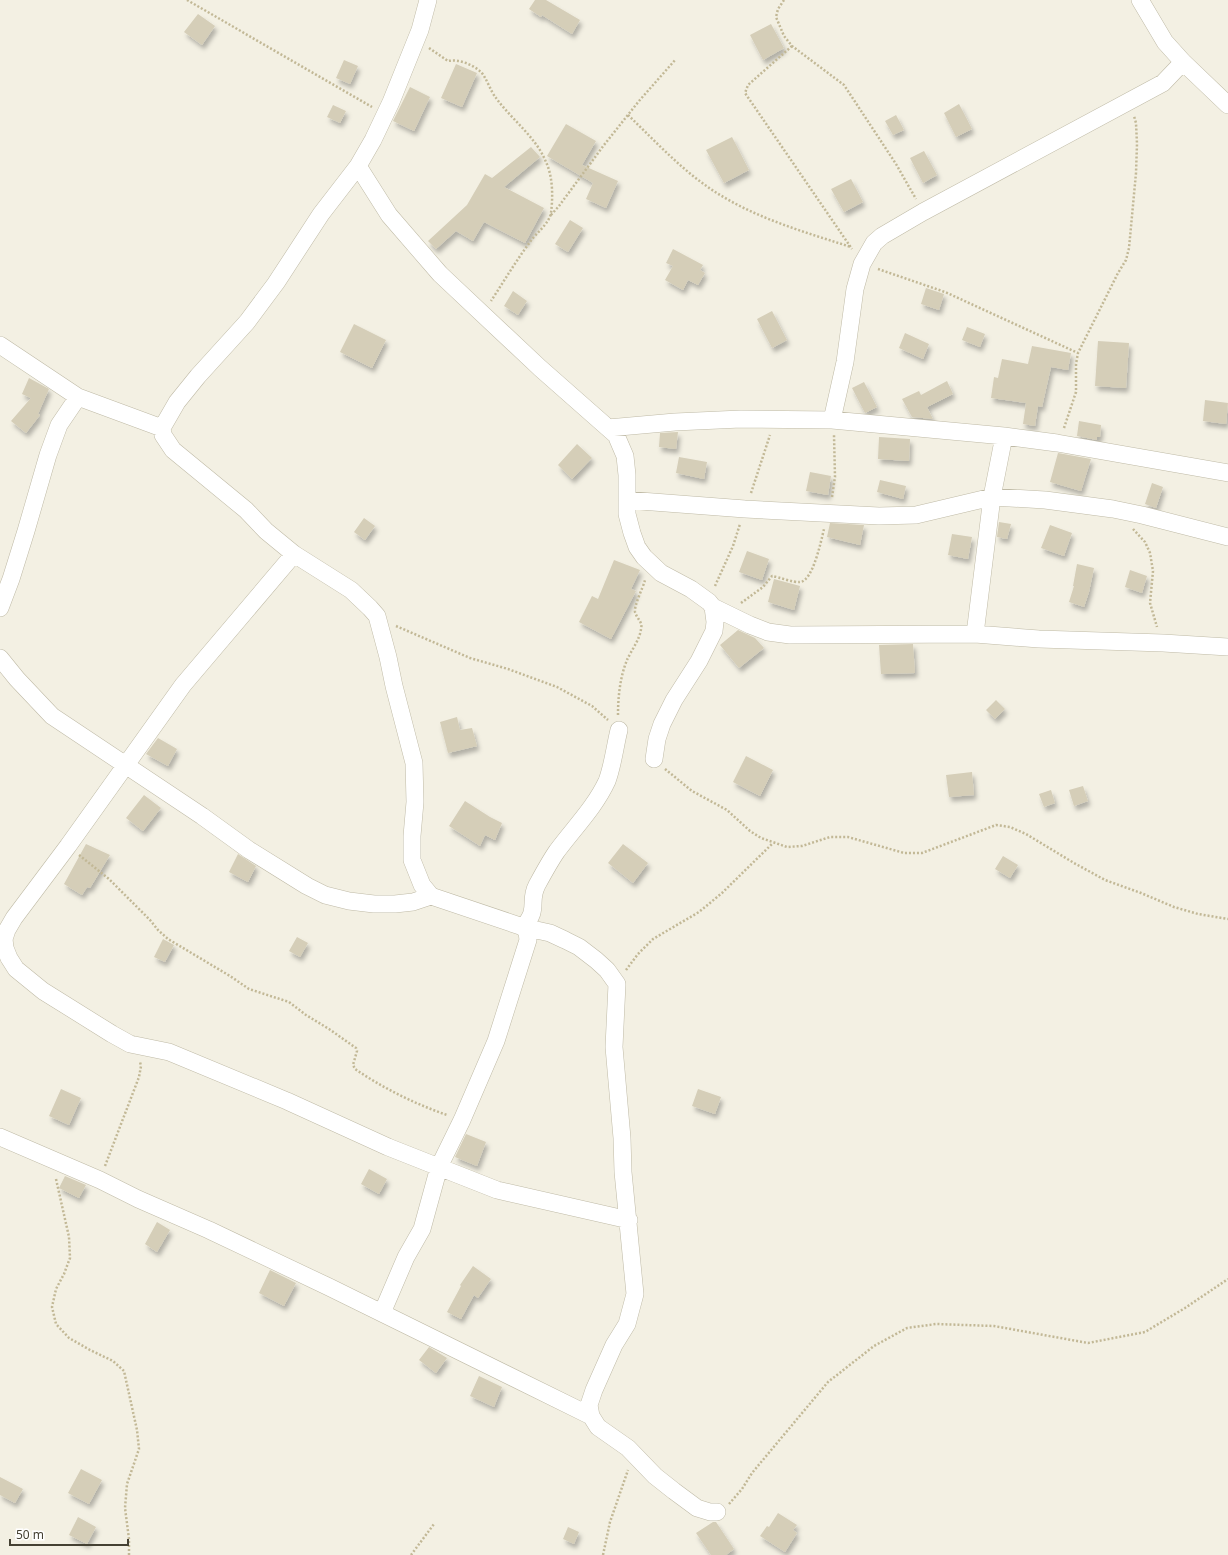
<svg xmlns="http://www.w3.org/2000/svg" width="1228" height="1555" font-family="'Noto Sans',sans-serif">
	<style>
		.building { fill: #d5ceb8; filter: url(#shadow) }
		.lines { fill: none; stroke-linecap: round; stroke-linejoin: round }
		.street-casing { stroke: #bfbaa6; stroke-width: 18 }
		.path { stroke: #c2b896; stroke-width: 2.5; stroke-dasharray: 2 2; stroke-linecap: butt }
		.street { stroke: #fff; stroke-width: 17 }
	</style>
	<defs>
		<filter id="shadow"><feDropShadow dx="2.5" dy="4.5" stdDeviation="2" flood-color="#0004"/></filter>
	</defs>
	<rect width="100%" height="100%" fill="#f3f0e3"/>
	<!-- building -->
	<path class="building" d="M535,0h11l34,20 -8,14 -30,-19 -1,2 -12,-8z
		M198,14l17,12 -13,19 -18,-13z
		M771,24l13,24 -21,12 -13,-25z
		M344,60l14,6 -8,18 -14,-6z
		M456,64l21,9 -15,34 -21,-9z
		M410,87l20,10 -16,34 -21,-10z
		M959,104l13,25 -16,8 -12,-24z
		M333,105l13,6 -6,12 -13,-6z
		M896,115l8,15 -11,5 -8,-14z
		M566,124l30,17 -14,24 36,16 -12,27 -20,-9 7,-16 -46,-27z
		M732,137l17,33 -25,13 -18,-33z
		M531,147l9,10 -36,30 40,21 -19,35 -41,-21 -11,19 -17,-10 -20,18 -8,-8 39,-36 18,-31 7,4z
		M924,151l13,24 -14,8 -13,-25z
		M851,179l12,23 -19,10 -13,-23z
		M570,220l13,8 -15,24 -13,-8z
		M673,249l30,16 -3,5 5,3 -7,12 -10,-5 -5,10 -18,-10 8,-14 -7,-3z
		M926,288l18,6 -5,16 -18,-6z
		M513,291l14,10 -9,14 -14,-9z
		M772,311l15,29 -15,8 -15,-29z
		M354,324l32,16 -14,28 -32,-16z
		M967,327l18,7 -5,13 -18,-7z
		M905,333l24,11 -6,15 -24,-11z
		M1098,341l31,2 -3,45 -31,-2z
		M1032,346l39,7 -3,17 -17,-3 -9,40 -4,-1 -3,20 -12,-2 3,-21 -35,-5 3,-21 4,1 4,-19 26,5z
		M29,378l20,11 -11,25 2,1 -14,18 -15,-12 20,-23 -9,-4z
		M947,381l6,13 -26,13 6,12 -21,-2 -10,-18 17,-8 2,4z
		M864,382l13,25 -12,6 -13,-25z
		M1205,400l23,3 -2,21 -23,-3z
		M1079,421l22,4 -1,12h-3v3l-20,-4z
		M678,432l-2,17 -17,-2 1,-14z
		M879,437l31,2 -1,22 -31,-2z
		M577,444l15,14 -20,21 -14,-14z
		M1058,453l33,6 -10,32 -31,-9z
		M679,457l28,5 -3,17 -28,-6z
		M810,472l21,4 -3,19 -22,-4z
		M880,480l26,6 -3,13 -26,-7z
		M1152,483l11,4 -7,21 -11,-4z
		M364,518l11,8 -10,14 -11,-8z
		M999,522l12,2 -4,15 -10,-2z
		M830,523l34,2 -4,20 -33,-8z
		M1050,525l22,8 -8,23 -23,-8z
		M952,534l20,3 -4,22 -20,-4z
		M747,551l22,8 -7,21 -23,-8z
		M614,560l26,10 -9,19 5,2 -25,48 -32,-17 13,-26 6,3z
		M1077,564l17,4 -5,24 -5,15 -15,-5 5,-16h-1z
		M1130,570l17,6 -5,17 -17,-6z
		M774,579l26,7 -6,24 -26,-8z
		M738,630l17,8 9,10 -25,20 -19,-23z
		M913,644l2,29 -34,1 -2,-29z
		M996,700l9,9 -10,10 -9,-9z
		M457,717l3,13 12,-2 5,18 -29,7 -8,-31z
		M158,738l19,11 -9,17 -22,-12z
		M746,756l27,14 -13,26 -27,-14z
		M972,772l2,23 -25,2 -3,-22z
		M1083,786l5,15 -14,5 -5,-16z
		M1051,790l4,13 -11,4 -5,-13z
		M144,795l17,13 -18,23 -17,-13z
		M465,801l25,16 12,6 -7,17 -10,-5 -5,11 -31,-20z
		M86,844l24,11 -20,33 -3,-1 -5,8 -18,-11z
		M623,844l25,19 -15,20 -25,-20z
		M238,854l18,12 -8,16 -19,-10z
		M1003,856l15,9 -8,13 -15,-9z
		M297,937l11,6 -8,14 -11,-6z
		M163,939l11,6 -9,17 -11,-5z
		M61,1089l20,9 -12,27 -20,-9z
		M698,1089l23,8 -6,17 -23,-8z
		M466,1134l20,8 -9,24 -22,-9z
		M369,1169l18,10 -8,15 -18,-10z
		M65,1176l21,9 -7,13 -20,-10z
		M157,1222l13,8 -13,22 -12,-8z
		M473,1266l18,13 -13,19 -4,-3 -13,24 -14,-7 14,-26 -1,-1z
		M270,1270l26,13 -12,23 -25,-13z
		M429,1347l18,11 -11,15 -17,-13z
		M479,1376l23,11 -8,20 -24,-11z
		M81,1469l21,11 -13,24 -21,-11z
		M0,1477l23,12 -8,14 -15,-8z
		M778,1513l19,12 -4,5 4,3 -12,19 -25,-16 7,-10 2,1z
		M78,1517l18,10 -9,17 -18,-9z
		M713,1522h3l18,27 -8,6h-15l-15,-22z
		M568,1527l11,5 -5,12 -11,-5z"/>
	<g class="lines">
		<!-- street casing -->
		<g class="street-casing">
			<path id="street" d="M428,0l-8,30 -29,72 -18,38 -15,26 -37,48 -45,69 -29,39 -49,54 -21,26 -15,26 1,7 10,15 73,60 20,21 28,23 57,36 19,18 7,8 11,41 6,29 20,77 1,39 -3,34v24l10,25 9,11 92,31 27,6 15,7 14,7 17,13 11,10 10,14 -3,63 8,91 1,34 12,122 -8,30 -13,21 -20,45 -5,15 2,11 7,11 30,21 27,28 19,15 23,17 13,4h7
				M1140,0l25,42 18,20 45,43
				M358,166l31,49 51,59 100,94 76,67 9,21 2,19v39l5,19 5,14 7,10 17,16 30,16 18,13 4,5 2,15 -1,9 -15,30 -25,39 -12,24 -5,15 -3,20
				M0,345l78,52 84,31
				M832,420l13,-58 10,-73 7,-25 12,-21 8,-7 41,-24 240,-129 20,-21
				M608,428l67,-6 66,-3 91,1 172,16 53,7 171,30
				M627,500l118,9 134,7 37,-1 76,-18 53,3 68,9 29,6 86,22
				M294,554l-111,131 -115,161 -54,72 -7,12 -3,9 1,9 4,10 7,11 27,22 69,43 18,10 39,8 118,49 101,46 109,43 132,30
				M713,607l37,18 18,7 22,3 185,-1 64,5 124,4 65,4
				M0,608l11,-29 15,-48 22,-76 11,-30 19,-28
				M975,634l17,-137 12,-61
				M0,658l17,21 35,37 150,100 47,34 58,36 18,9 24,6 25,3h21l18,-2 18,-6
				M523,927c17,-18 5,-25 14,-42 6,-11 13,-24 20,-34 17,-23 38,-44 50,-70 6,-16 8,-35 12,-51
				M0,1137l100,43 38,19 71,31 120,57 262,129
				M382,1313l24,-56 16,-28 17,-62 23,-47 34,-79 32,-101 -1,-8 -4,-5"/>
		</g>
		<!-- path -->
		<path class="path" d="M187,0l185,107
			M784,0l-6,9 -2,8 8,19 8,10 52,39 52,79 20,35
			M792,46l-44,39 -3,8 107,156
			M429,48l19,13c11,-2 24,3 33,11 5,5 10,20 15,26 16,22 40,39 50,64 7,15 7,35 5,51 -2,11 -15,20 -21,29 -14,19 -26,39 -39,59
			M628,115c25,24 49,50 77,70 43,31 96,46 146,62
			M551,215l8,-9 45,-61 35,-44 37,-42
			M878,269l67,23 133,61
			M1064,428l12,-36v-28l2,-11 40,-80 8,-13 3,-12 7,-75 1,-29 -1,-21 -2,-7
			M751,493l19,-58
			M832,497l3,-20 -1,-42
			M1133,529l12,13 5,11 3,18 -3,32 7,24
			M715,586l18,-40 7,-22
			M741,603l22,-16 9,-11c7,1 22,7 28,6 13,-1 21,-41 24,-53
			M396,626l74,32 38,11 49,18 35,19 16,14
			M618,715c0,-18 2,-38 9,-55 4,-9 13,-21 14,-31 2,-7 -4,-10 -6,-17 -1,-7 8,-24 10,-32
			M665,769l27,22 35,19 23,21 11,7 26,9 15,-1 28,-9h18l56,16h18l74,-28 14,2 16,7 48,29 31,17 36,13 33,14 24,7 30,5
			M79,855l30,24 41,41 8,10 10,9 62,37 19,13 40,13 17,13 23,14 27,19 1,3 -4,14 2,4c28,19 60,35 92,46
			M626,970l12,-16 15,-15 46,-27 23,-19 51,-50
			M105,1166l34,-89 2,-11 -1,-4
			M56,1179l13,58 1,21 -6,16 -8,15 -4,18 4,17 13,14 21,12 23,11 11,10 13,59 2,19 -12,35 -2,24 4,31v16
			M729,1504l13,-15 10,-16 76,-91 46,-36 33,-18 29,-4 58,2 94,17 57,-11 40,-24 43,-29
			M411,1555l23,-31
			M603,1555l7,-33 18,-52"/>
		<!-- street -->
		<use href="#street" class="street"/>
	</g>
	<!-- scale -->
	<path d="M10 1539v6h118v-6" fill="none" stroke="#454133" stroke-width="2"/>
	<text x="16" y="1539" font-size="12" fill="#454133" stroke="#ffffff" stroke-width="3" paint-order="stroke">50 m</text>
</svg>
